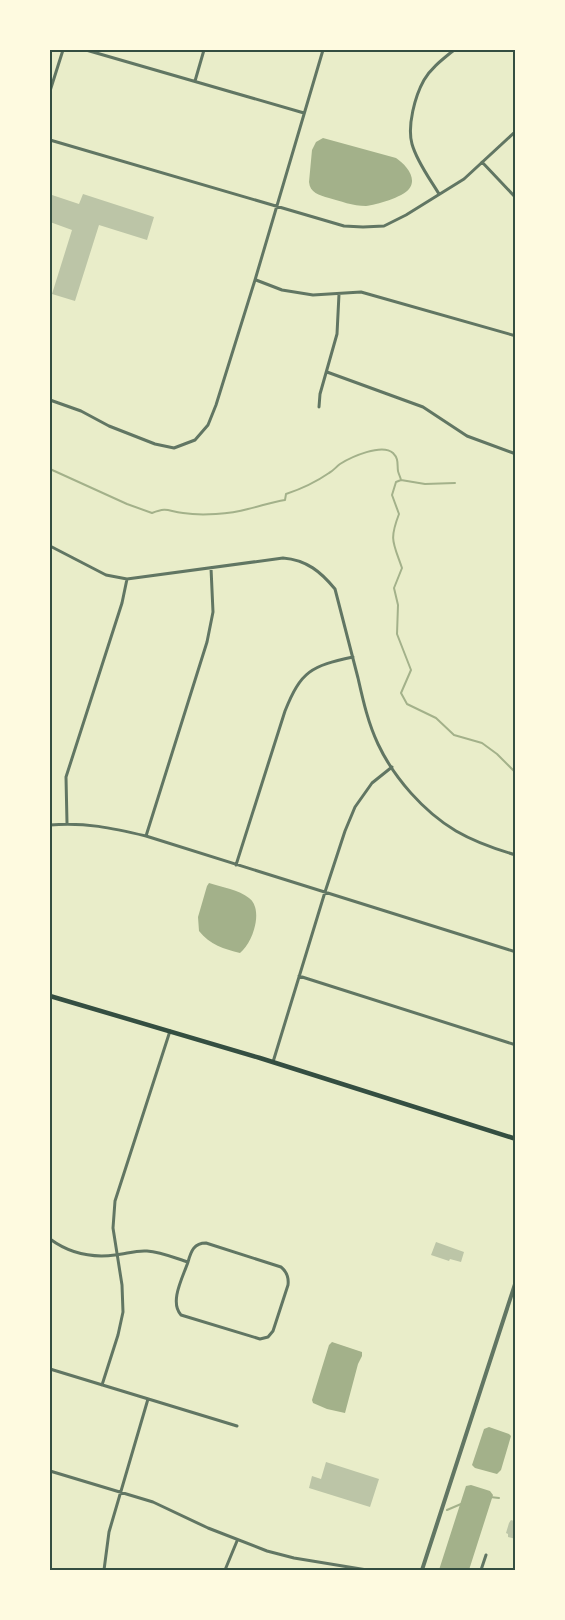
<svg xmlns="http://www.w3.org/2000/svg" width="565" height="1620" font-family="Montserrat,sans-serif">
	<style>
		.water { fill: #a3b18a }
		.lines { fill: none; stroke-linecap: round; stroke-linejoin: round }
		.stream { stroke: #a3b18a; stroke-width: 2 }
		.building { fill: #bcc5a7 }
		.minor { stroke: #617663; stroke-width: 3 }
		.tertiary { stroke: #617663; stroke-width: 4 }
		.secondary { stroke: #344e41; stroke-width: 4.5 }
		.neatline { fill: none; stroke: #344e41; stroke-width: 2 }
	</style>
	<rect width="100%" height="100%" fill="#e9edc9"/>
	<!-- water -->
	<path class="water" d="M323,138l73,20c9,6 22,20 13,31 -6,8 -33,16 -43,17 -13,0 -26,-5 -37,-8 -10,-3 -19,-5 -20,-16l3,-32 4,-8z
		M209,883c13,4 30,7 40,15 15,11 4,45 -9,55 -16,-4 -30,-8 -41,-22l-1,-14 9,-31z
		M332,1342l30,10v4l-4,8 -13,49 -18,-4 -14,-6 -1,-3 17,-55z
		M489,1427l20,7 2,2 -10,34 -4,4 -22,-6 -3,-3 12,-36z
		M471,1485l19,6 3,4 -24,75h-30l26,-81 1,-3z"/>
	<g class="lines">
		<!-- stream -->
		<path class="stream" d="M50,469l77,35 25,9c16,-6 15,-2 31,0 19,3 47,1 65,-4 13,-3 24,-7 37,-9l1,-6c15,-5 30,-12 43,-21 4,-2 7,-6 11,-9 11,-7 42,-21 53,-11 6,6 4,11 5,18 0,1 3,8 3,9
			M401,480l-5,2 -4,13 7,19c-10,26 -6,28 3,54l-8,20 4,17 -1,29 14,36 -10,23 6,11 29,14 18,17 28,8 15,11 19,19
			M401,480l24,4 30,-1
			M490,1497l9,1
			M447,1510l14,-6"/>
	</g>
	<!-- building -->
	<path class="building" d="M83,194l71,23 -7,23 -48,-15 -24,76 -23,-7 20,-64 -22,-8v-18l2,-9 27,9z
		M436,1242l28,10 -3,10 -11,-3 -1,2 -18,-6z
		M326,1462l53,17 -9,28 -61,-19 3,-12 9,3z
		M516,1517v22l-8,-2v-3l-2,-1 3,-10 2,-3 3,1z"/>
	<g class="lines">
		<!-- minor -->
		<path class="minor" d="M86,50l218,63
			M195,81l9,-31
			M50,91l13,-41
			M50,140l294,86 19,1 21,-1 22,-11 58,-36 52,-48
			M482,162l34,36
			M439,194c-9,-15 -22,-32 -27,-50 -5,-18 3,-48 12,-64 7,-12 19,-21 30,-30
			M256,280l26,10 31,5 48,-3 155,44
			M327,372l96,35 44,29 49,18
			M50,400l31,11 28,15 46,18 19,4 21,-8 13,-15 8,-20 39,-125 68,-230
			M319,407l1,-13 17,-60 2,-40
			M50,546l56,29 21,4 156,-21c24,2 38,14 52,31 8,30 15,59 23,89 5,22 10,45 20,66 16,34 46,68 78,87 19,11 39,18 60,24
			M67,823l-1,-46 56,-174 5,-24
			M50,825c35,-3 62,3 96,11l370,116
			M146,836l61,-194 6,-30 -2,-44
			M236,865l49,-154c16,-40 26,-45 68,-54
			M299,976l217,69
			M273,1062l52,-170 20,-61 10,-24 17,-24 20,-16
			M50,1239c19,14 42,19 65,16 11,-1 21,-5 32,-4 14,1 28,7 41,11 -5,15 -19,40 -7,53l79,24 8,-2 5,-6 15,-46c1,-8 -1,-13 -7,-18l-75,-24c-12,0 -15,8 -18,19
			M50,1369l187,57
			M102,1385l16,-50 5,-23 -1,-27 -9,-57 2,-27 55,-170
			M50,1471l103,31 55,26 59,23 27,7 73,12
			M104,1570l5,-38 39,-133
			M225,1570l12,-29
			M481,1570l5,-15"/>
		<!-- tertiary -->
		<path class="tertiary" d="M422,1570l94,-289"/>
		<!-- secondary -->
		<path class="secondary" d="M50,996l210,62 256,81"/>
	</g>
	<!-- border -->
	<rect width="565" height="1620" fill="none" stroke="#fefae0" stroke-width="102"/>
	<rect x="51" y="51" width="463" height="1518" class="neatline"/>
</svg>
